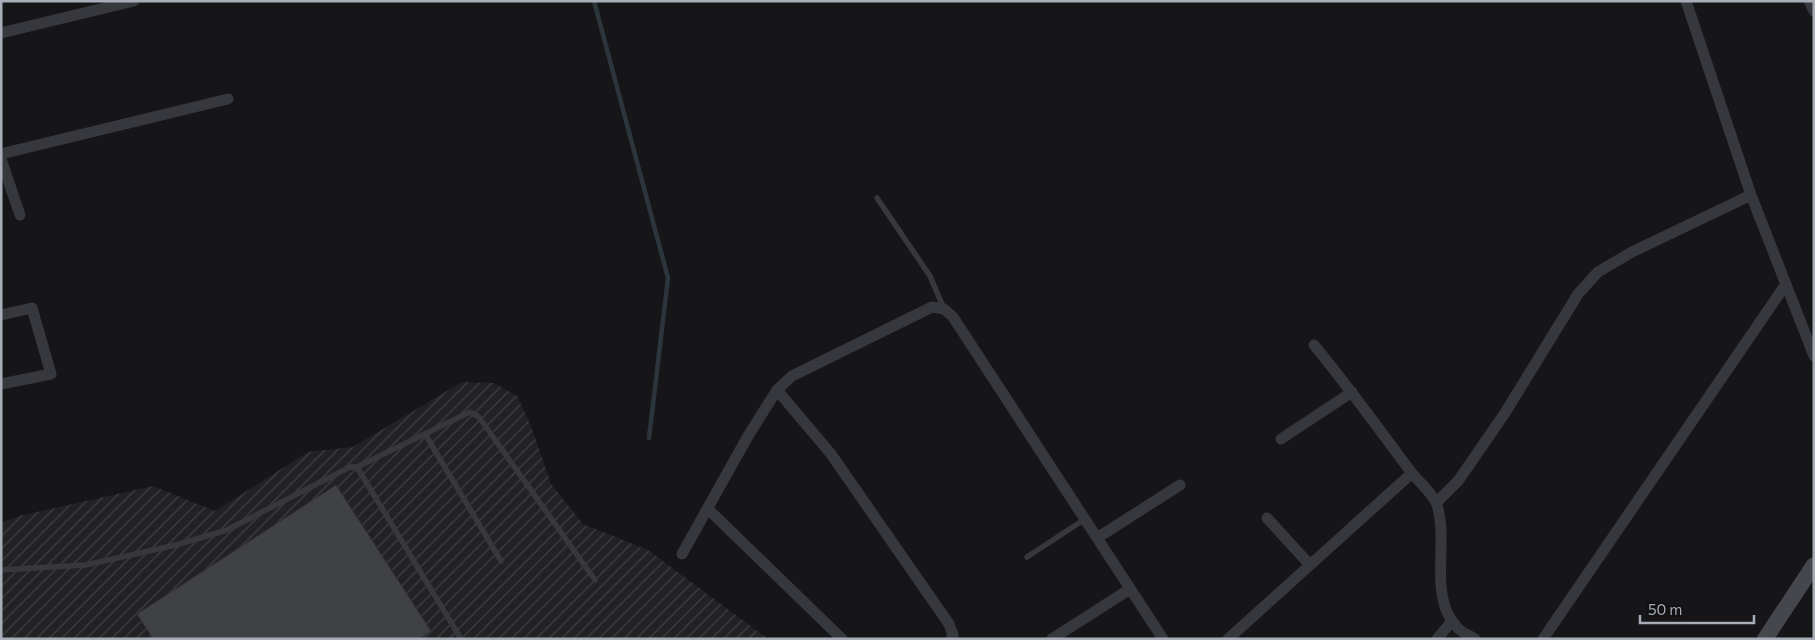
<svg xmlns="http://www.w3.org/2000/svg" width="1815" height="640" font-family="Commissioner,sans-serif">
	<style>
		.industrial { fill: url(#industrial-furrows) }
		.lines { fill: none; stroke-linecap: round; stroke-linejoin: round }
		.stream { stroke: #2c353c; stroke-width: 4.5 }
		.building { fill: #404145; stroke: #303034 }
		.service { stroke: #37383d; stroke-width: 5.5 }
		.minor { stroke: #37383d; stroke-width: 11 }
		.secondary { stroke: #45474d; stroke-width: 16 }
	</style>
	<defs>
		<pattern id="industrial-furrows" width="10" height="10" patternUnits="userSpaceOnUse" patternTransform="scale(1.25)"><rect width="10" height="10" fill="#222225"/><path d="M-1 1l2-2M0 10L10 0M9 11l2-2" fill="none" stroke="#3f3f43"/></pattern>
	</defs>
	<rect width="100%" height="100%" fill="#161618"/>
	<!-- industrial -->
	<path class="industrial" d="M462,382l32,1 23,13 14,30 20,58 32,40 65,26 120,89h-767v-116l18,-7 134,-30 62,25 93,-59 45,-5z"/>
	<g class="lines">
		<!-- stream -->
		<path class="stream" d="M594,1l74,277 -19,160"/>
	</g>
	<!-- building -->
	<path class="building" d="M336,485l95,146 -11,8h-267l-16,-25z"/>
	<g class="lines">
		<!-- service -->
		<path class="service" d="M877,198l53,78 14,33
			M425,434l76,127
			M357,467l113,-55 8,4 117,164
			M1027,557l58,-38
			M1,570l85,-5 90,-20 51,-15 123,-63h7l104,172"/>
		<!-- minor -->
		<path class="minor" d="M1686,1l65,194 63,161
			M1809,1l5,10
			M1,33l133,-32
			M1,154l227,-55
			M1,159l19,56
			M1,315l31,-7 19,66 -50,10
			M1314,345c34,41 65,84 97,127 7,9 23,23 26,33 12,38 -9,90 19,121 4,6 13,9 19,13
			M777,390l54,64 118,170 4,11 -2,4
			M1281,439l71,-47
			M1437,502l21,-21 47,-68 73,-119 20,-22 34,-20 119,-57
			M708,509l134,130
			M1267,518l43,47
			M1097,538l83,-53
			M682,554l66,-118 29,-46 15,-14 140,-69 12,2 9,8 210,322
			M1052,639l78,-50
			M1228,639l184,-166
			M1437,639l15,-18
			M1543,639l243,-355"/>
		<!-- secondary -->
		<path class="secondary" d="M1765,639l49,-74"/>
	</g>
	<!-- border -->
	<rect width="1815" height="640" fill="none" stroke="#a8adb8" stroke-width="5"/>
	<!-- scale -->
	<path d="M1640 615v8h114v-8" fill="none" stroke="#a8adb8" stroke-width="2.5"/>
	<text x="1648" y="615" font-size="15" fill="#a8adb8" stroke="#111113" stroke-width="4" paint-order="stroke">50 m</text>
</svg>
